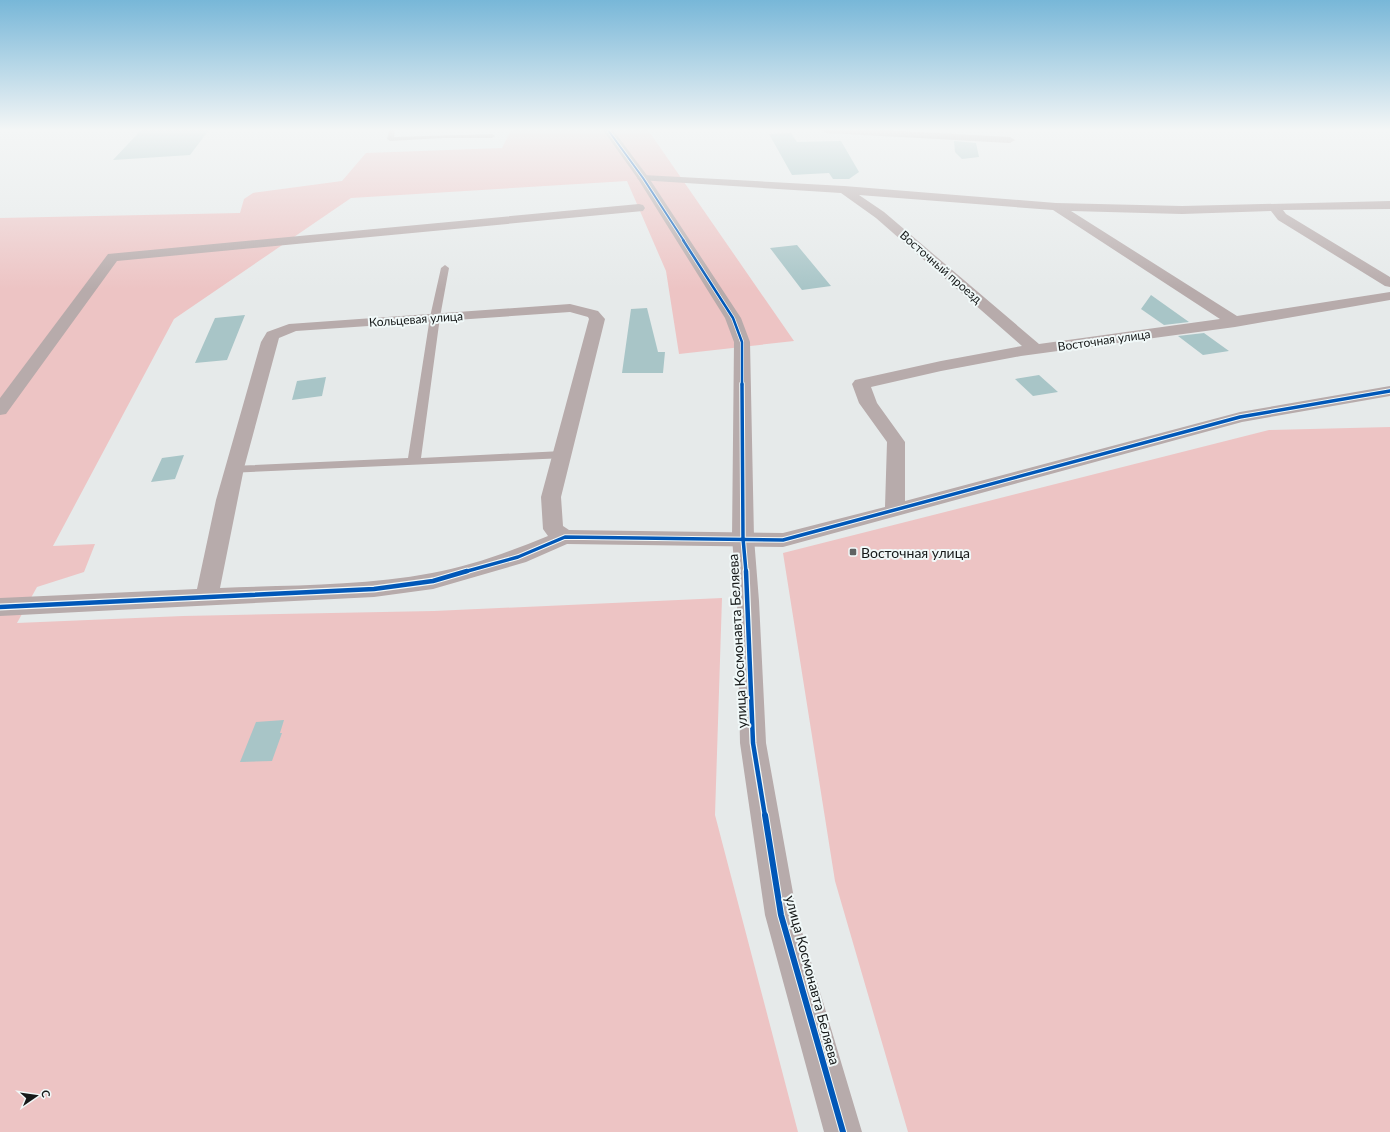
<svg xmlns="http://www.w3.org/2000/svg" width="1390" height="1132" font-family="Lato,sans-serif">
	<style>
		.green { fill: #edc4c4 }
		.building { fill: #a8c5c7 }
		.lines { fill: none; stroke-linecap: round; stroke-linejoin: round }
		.service { fill: #b7abab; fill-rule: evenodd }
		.minor { fill: #b7abab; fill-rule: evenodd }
		.tertiary { fill: #b7abab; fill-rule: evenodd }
		.cycleway-far4-casing { stroke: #f1f9f9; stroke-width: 3.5 }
		.cycleway-far3-casing { stroke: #f1f9f9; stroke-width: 4 }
		.cycleway-far2-casing { stroke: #f1f9f9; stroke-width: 5.5 }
		.cycleway-far1-casing { stroke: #f1f9f9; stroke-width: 7 }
		.cycleway-casing { stroke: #f1f9f9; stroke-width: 8 }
		.cycleway-far4 { stroke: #0057b8; stroke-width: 2 }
		.cycleway-far3 { stroke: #0057b8; stroke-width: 2.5 }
		.cycleway-far2 { stroke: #0057b8; stroke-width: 3.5 }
		.cycleway-far1 { stroke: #0057b8; stroke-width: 4.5 }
		.cycleway { stroke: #0057b8; stroke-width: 6 }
		.poi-dot { fill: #5f6262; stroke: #f1f9f9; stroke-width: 1.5 }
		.labels { text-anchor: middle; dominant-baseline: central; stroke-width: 4; stroke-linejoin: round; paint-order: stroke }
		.far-street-label { font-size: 12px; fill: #161919; stroke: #f1f9f9 }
		.poi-label { font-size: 14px; fill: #161919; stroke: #f1f9f9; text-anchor: start }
		.street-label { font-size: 14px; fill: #161919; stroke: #f1f9f9 }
	</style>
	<rect width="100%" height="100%" fill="#e6eaea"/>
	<!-- green -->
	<path class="green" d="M511,130h137l146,211 -115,13 -13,-83 -39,-90 -276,17 -177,121 -121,227 42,-2 -11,28 -47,15 -20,36 166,-7 251,-5 288,-13 -7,217 83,317h-798v-914l240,-5 4,-14 9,-6 89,-12 24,-28 136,-5z
		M1390,427v705h-482l-73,-251 -52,-328 486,-123z"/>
	<!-- building -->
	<path class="building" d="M141,130h68l-19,25 -77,5z
		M791,133l6,9 44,-1 18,31 -10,7h-16l-4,-6 -37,2 -23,-41z
		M954,141l22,2 3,14 -17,2 -7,-7z
		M797,245l34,41 -29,4 -32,-42z
		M1151,295l38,27 -25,3 -23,-16z
		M647,308l11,44h7l-2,21h-41l9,-64z
		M245,315l-18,45 -32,3 20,-45z
		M1204,333l25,18 -26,4 -25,-19z
		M1039,375l19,17 -25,4 -18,-17z
		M326,377l-4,19 -30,4 5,-19z
		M184,455l-9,24 -24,3 11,-24z
		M284,720l-4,13h2l-10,28 -32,1 16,-40z"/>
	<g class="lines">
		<!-- service -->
		<path class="service" d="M389,130h6l-1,7 98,-3 3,2 -3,2h-49l-53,3 -3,-2z
			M445,265l4,3 -9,49 -19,141 141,-7 4,1 2,3 -2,3 -338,15 -2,-3 2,-3 4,-1 176,-8 22,-141 11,-49z"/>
		<!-- minor -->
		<path class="minor" d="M821,130h64l125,7 5,3 -5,3 -184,-10z
			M643,175l201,11 212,17 126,3 208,-5v8l-107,1 3,4 104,63v10l-5,-1 -107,-66 -7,-9 -89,3 -111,-3 166,105 153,-24v8l-155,27 -214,29 -80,15 -70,16 6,16 28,39v59l335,-89 150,-26v10l-148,26 -459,125 -216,-3 -41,18 -93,27 -59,8 -374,19v-18l197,-9 19,-89 45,-158 6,-10 22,-8 281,-20 28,7 7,8 -44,178 2,29 6,4 214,3 102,-26 2,-65 -28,-39 -7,-19 3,-4 86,-19 81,-15 -146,-128 -35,-25 -202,-13 -2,-2zM859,195l194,15 167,109 -181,25 -155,-132zM570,312l18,5 1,2 -48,178 2,32 5,7c-37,15 -76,30 -116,37 -69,13 -142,12 -212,15l24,-120 35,-130 17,-7z
			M639,204l4,1 2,3 -2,3 -526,50 -111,153 -6,1v-17l108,-144z"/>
		<!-- tertiary -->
		<path class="tertiary" d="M603,130h10l36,48 92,140 9,24 4,196 5,63 7,142 31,172 65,217h-38l-59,-217 -25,-172 -3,-142 -5,-63 2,-196 -9,-24 -87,-139z"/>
		<!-- cycleway-far4 casing -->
		<g class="cycleway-far4-casing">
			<path id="cycleway-far4" d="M608,130l35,48 41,63"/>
		</g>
		<!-- cycleway-far3 casing -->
		<g class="cycleway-far3-casing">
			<path id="cycleway-far3" d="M683,240l50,78 9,24v43"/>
		</g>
		<!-- cycleway-far2 casing -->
		<g class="cycleway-far2-casing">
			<path id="cycleway-far2" d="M742,384l1,154 3,34
				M464,572l54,-15 47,-20 218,3 457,-123 150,-26"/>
		</g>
		<!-- cycleway-far1 casing -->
		<g class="cycleway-far1-casing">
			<path id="cycleway-far1" d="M746,571l7,172 12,73
				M0,607l374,-18 59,-8 34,-10"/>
		</g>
		<!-- cycleway casing -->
		<g class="cycleway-casing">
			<path id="cycleway" d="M765,815l16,100 62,217"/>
		</g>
		<!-- cycleway-far4 -->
		<use href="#cycleway-far4" class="cycleway-far4"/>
		<!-- cycleway-far3 -->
		<use href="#cycleway-far3" class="cycleway-far3"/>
		<!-- cycleway-far2 -->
		<use href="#cycleway-far2" class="cycleway-far2"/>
		<!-- cycleway-far1 -->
		<use href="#cycleway-far1" class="cycleway-far1"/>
		<!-- cycleway -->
		<use href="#cycleway" class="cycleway"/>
	</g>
	<!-- sky -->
	<linearGradient id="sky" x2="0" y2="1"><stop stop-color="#78b7d8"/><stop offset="0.45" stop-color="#f4f6f6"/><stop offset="1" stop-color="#f4f6f6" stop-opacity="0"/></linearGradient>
	<rect width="1390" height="289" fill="url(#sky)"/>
	<!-- markers -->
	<rect class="poi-dot" x="849" y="548" width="8" height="8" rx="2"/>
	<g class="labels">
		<!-- far-street labels -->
		<g class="far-street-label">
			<text transform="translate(941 267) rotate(41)">Восточный проезд</text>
			<text transform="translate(416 319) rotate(-4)">Кольцевая улица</text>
			<text transform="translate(1104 340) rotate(-8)">Восточная улица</text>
		</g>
		<!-- poi labels -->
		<g class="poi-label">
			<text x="861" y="552">Восточная улица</text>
		</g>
		<!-- street labels -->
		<g class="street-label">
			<text transform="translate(737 641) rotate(-93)">улица Космонавта Беляева</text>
			<text transform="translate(813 980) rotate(75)">улица Космонавта Беляева</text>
		</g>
	</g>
	<!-- north arrow -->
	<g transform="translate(36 1096) rotate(77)" stroke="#f1f9f9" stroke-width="3" paint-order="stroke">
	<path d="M0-3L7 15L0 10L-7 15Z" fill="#161919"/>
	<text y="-6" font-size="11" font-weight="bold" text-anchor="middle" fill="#161919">С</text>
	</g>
</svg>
